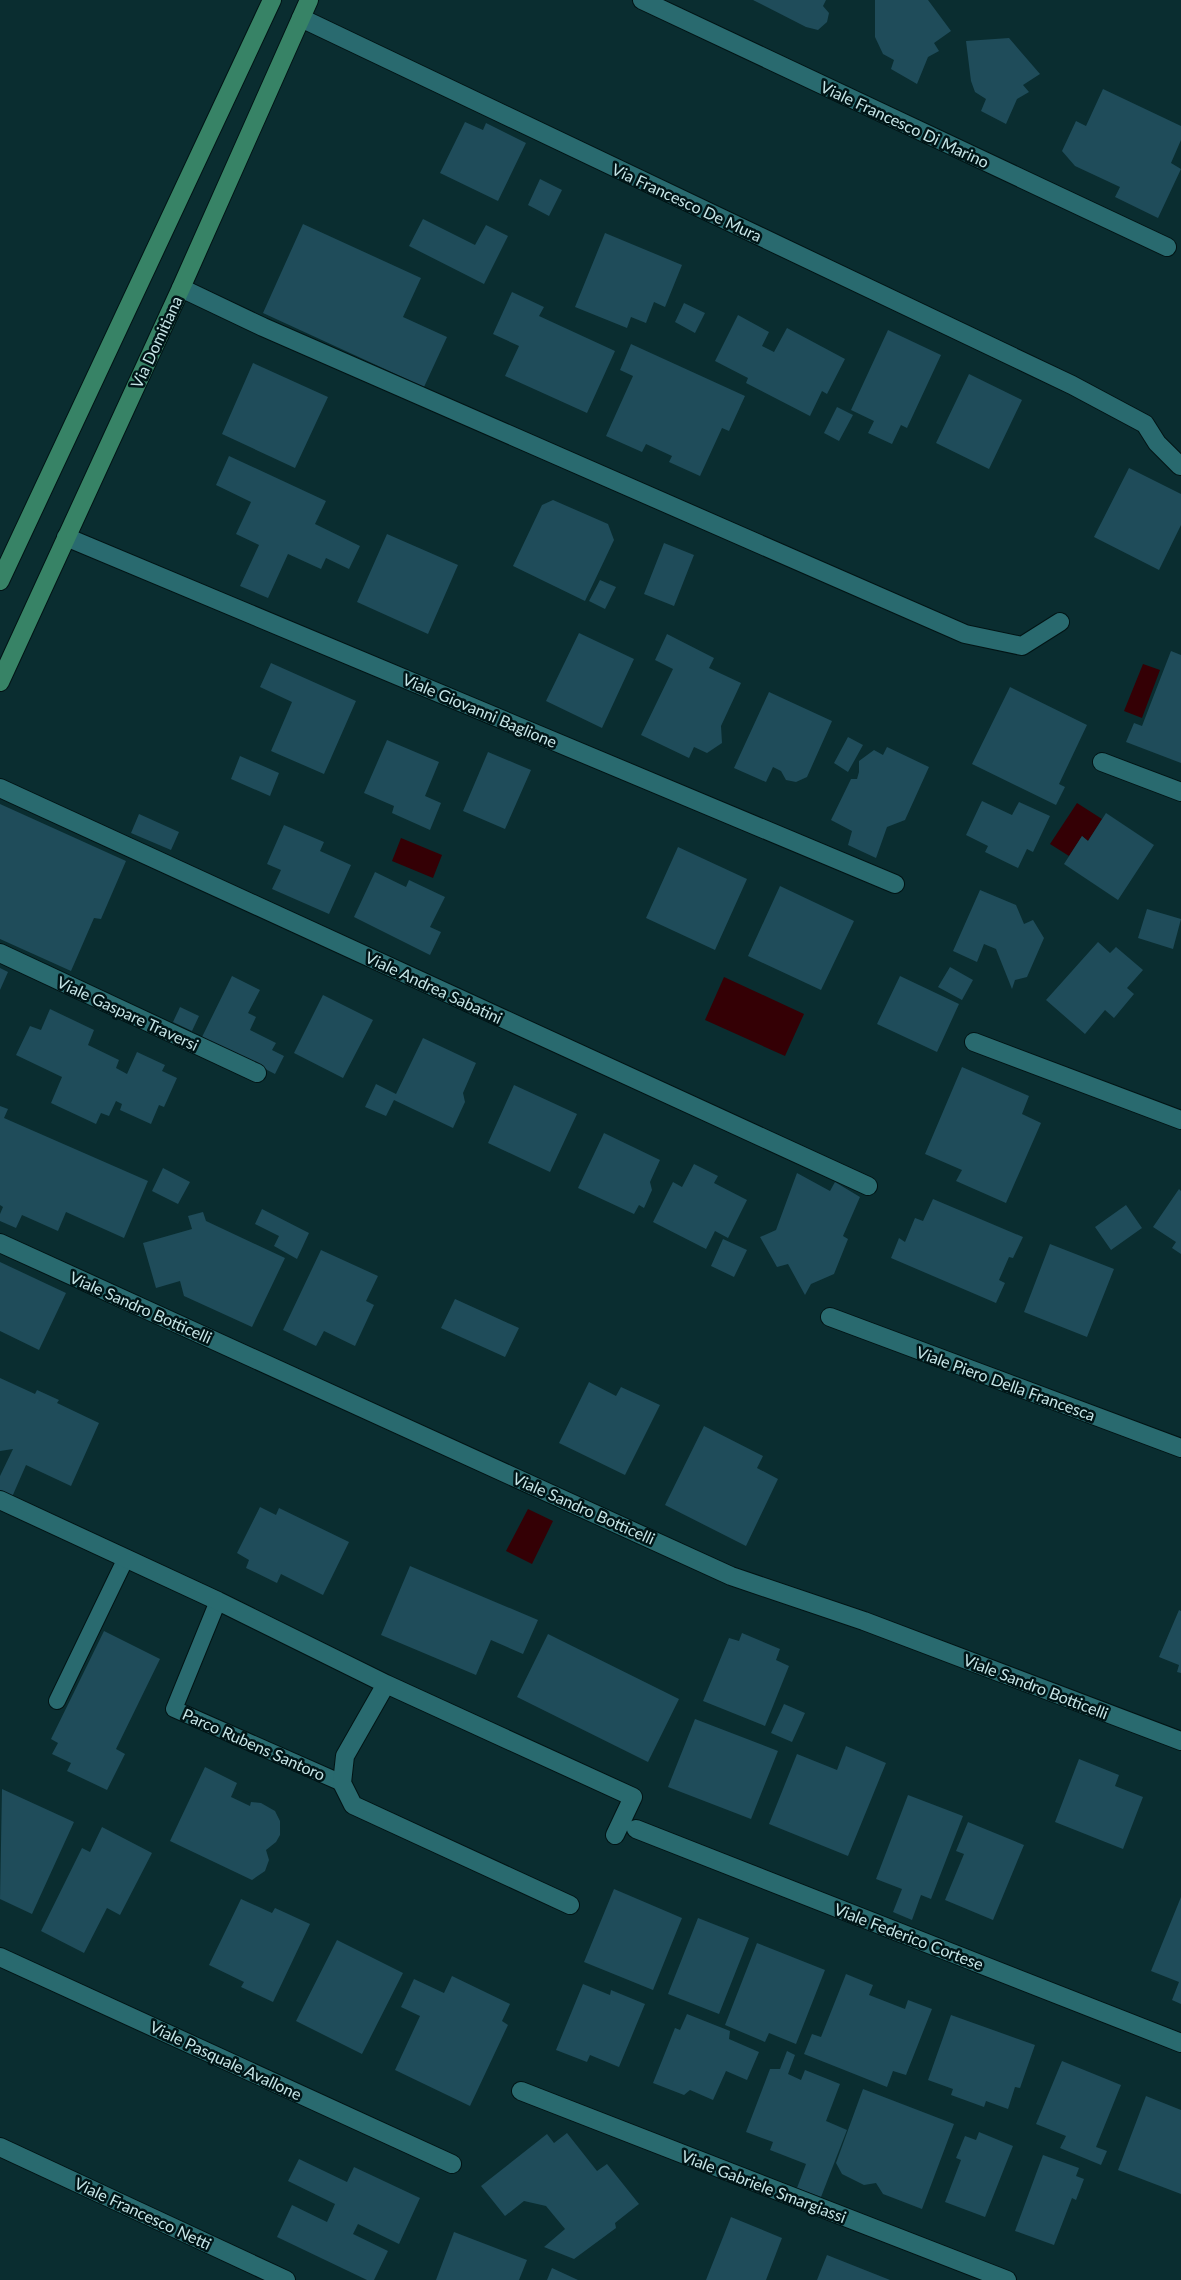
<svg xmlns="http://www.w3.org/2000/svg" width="1181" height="2280" font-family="Lato,sans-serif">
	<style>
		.water { fill: #340005 }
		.building { fill: #1f4c5a }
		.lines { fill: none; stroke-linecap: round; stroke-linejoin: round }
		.lane-casing { stroke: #021415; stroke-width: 18 }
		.street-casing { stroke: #021415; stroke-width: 20 }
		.secondary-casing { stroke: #021415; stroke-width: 20 }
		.lane { stroke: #296a6f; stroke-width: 16 }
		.street { stroke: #296a6f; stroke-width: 18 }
		.secondary { stroke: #378366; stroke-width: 18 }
		.labels { text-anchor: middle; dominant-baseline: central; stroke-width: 5; stroke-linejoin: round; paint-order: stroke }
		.street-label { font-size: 16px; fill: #c6e5e7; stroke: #001517 }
	</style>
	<rect width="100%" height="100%" fill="#0a2d30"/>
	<!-- water -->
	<path class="water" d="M1143,664l17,6 -18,48 -18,-7z
		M1077,803l25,16 -14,22 -6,-5 -13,20 -19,-12z
		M401,838l41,17 -9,23 -41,-17z
		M724,977l80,37 -19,42 -80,-36z
		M528,1509l25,12 -21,43 -26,-13z"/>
	<!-- building -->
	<path class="building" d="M753,0h73l-3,6 6,7 -2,9 -9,8 -12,-3z
		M875,0h53l23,31 -17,12 5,8 -11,6 -11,27 -26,-15 3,-9 -11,-6 -8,-17z
		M1009,38l31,36 -17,11 6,7 -12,7 -11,25 -25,-13 5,-12 -11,-7 -4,-11 -5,-40z
		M1103,89l78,37v14l-10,23 10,6 -23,49 -43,-21 5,-10 -45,-21 -13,-15 14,-30 10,5z
		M465,122l18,8 3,-7 40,20 -28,58 -58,-28z
		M540,179l22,11 -13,26 -21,-11z
		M423,219l52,26 11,-20 22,11 -24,48 -75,-38z
		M303,224l118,54 -18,39 44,20 -23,50 -161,-74z
		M605,233l77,32 -17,42 -11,-5 -8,21 -15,-6 -4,11 -52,-21z
		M512,292l32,15 -5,9 76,35 -28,62 -82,-37 14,-30 -26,-12z
		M684,303l21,10 -10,20 -20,-11z
		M738,315l31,17 -7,14 12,6 13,-24 58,31 -18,35 -5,-3 -12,25 -64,-33 2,-5 -33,-17z
		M888,330l53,25 -34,73 -6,-3 -9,19 -24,-11 6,-12 -23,-11z
		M631,344l114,52 -16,35 -7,-3 -22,48 -31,-14 3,-6 -26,-12 -4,8 -36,-16 27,-60 -13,-6z
		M253,363l75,34 -33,71 -73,-34z
		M969,374l53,26 -33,69 -53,-26z
		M837,407l16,8 -14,26 -15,-8z
		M229,456l97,45 -11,23 45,22 -11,23 -23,-11 -5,11 -33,-15 -20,44 -28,-12 19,-41 -23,-11 15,-32 -35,-17z
		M1129,468l52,26v31l-22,45 -65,-33z
		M553,500l55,24 6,16 -29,61 -72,-35 29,-61z
		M387,534l71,31 -30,69 -71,-32z
		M664,543l30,12 -20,51 -30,-12z
		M600,580l16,7 -11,22 -16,-8z
		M579,633l55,26 -32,69 -56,-27z
		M667,634l47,24 -5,10 32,15 -20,43 1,17 -15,10 -13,-6 -5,11 -48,-23 32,-66 -18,-9z
		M1171,651l10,4v108l-55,-21 8,-19 8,3z
		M271,663l85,38 -32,73 -53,-23 21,-49 -32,-15z
		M1010,687l77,38 -28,59 6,3 -9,18 -84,-41z
		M769,692l63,29 -25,56 -11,5 -10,-2 -5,-9 -8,-4 -7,15 -32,-14z
		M848,737l15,8 -15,27 -14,-9z
		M387,740l52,22 -14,34 16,7 -11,27 -38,-17 2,-7 -30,-13z
		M887,747l42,20 -24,53 -18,7 -11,31 -28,-13 4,-14 -21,-11 20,-41h6l2,-7v-11l15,-11 9,5z
		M488,752l43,18 -26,59 -42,-18z
		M240,756l39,17 -9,23 -39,-17z
		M982,801l30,14 7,-13 31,14 -17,36 -6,-3 -9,19 -33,-16 3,-6 -22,-11z
		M0,804l126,57 -25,58 -7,-1 -23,53 -71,-32z
		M1106,813l48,32 -36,55 -54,-36 18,-28 6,5z
		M139,814l40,18 -8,18 -40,-17z
		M284,825l40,17 -4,9 31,14 -22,49 -57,-25 9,-19 -14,-6z
		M678,847l69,32 -32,71 -69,-32z
		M375,872l31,15 3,-7 36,17 -15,30 11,5 -11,23 -76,-38z
		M780,886l74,35 -33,69 -73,-34z
		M980,890l36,15 8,19 9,-4 11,18 -17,39 -12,3 -3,9 -16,-40 -12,-5 -7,18 -24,-11z
		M1147,909l34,10 -8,30 -35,-11z
		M1098,942l12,11 6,-6 27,23 -16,18 7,6 -20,24 -9,-8 -20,24 -39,-34z
		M950,967l23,13 -11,20 -24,-13z
		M0,968l8,4 -8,18z
		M232,976l28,14 -12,23 8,4 -6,13 26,13 -4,7 12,6 -9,18 -73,-37z
		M900,976l59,28 -22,48 -60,-28z
		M323,995l50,25 -30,58 -49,-25z
		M180,1007l19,9 -7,15 -19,-9z
		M50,1009l44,21 -6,15 31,15 -3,8 11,6 10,-22 28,13 -3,6 15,7 -13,29 -5,-2 -8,19 -31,-14 2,-6 -6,-3 -7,15 -8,-3 -5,11 -45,-21 11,-26 -46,-22 14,-29 11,4z
		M423,1038l53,25 -13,30 2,9 -12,26 -59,-28 -8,16 -21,-9 11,-23 20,10z
		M962,1067l67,29 -7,18 19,9 -35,80 -50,-22 6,-11 -37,-16z
		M514,1085l63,29 -27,58 -62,-29z
		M0,1106l8,3 -4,9 144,63 -24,57 -58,-26 -8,19 -36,-16 -6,13 -16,-7v-7l3,-7 -3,-2z
		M604,1133l56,27 -10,22 2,8 -8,18 -5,-3 -5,9 -56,-26z
		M694,1164l24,12 -4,7 33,17 -19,38 -13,-7 -9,18 -53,-27 20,-40 9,5z
		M163,1168l27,14 -12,22 -26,-13z
		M797,1173l33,18 5,-9 25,15 -17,39 5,3 -14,35 -23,10 -6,11 -17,-31 -11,3 -17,-30 16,-7z
		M1179,1189l2,2v63l-9,-6 4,-6 -23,-15z
		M933,1199l90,38 -10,21 -4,-1 -10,23 6,3 -9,20 -105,-45 8,-20 6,4 10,-24 8,3z
		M1126,1205l16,23 -31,22 -16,-23z
		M262,1209l47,24 -12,26 -23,-13 5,-10 -24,-12z
		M203,1212l3,9 79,37 -33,69 -68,-31 -4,-15 -24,7 -13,-45 49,-14 -4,-13z
		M723,1239l24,11 -13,27 -23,-11z
		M1050,1244l64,25 -27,68 -63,-25z
		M321,1250l57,26 -12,25 8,4 -19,41 -31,-15 -8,15 -33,-16z
		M0,1262l66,31 -27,57 -39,-19z
		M455,1299l64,29 -14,29 -64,-29z
		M0,1378l35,16 2,-4 22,10 -2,3 42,20 -28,63 -45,-21 -14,32 -12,-5v-16l13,-27 -13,2z
		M589,1382l27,14 5,-9 39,18 -35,70 -66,-32z
		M704,1426l59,30 -6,12 21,11 -32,67 -81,-41z
		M260,1507l16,8 3,-7 70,34 -26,53 -42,-21 -4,9 -31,-15 3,-8 -12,-7z
		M410,1566l128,54 -15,34 -32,-14 -15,35 -95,-40z
		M1179,1610l2,1v62l-4,-1 2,-7 -20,-8z
		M104,1631l56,28 -44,90 9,5 -18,36 -40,-19 4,-8 -19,-9 6,-11 -7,-4z
		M742,1633l38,16 -4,11 13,6 -24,60 -62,-25 26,-63 10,3z
		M548,1634l131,65 -31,63 -131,-65z
		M784,1704l21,9 -13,29 -21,-9z
		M695,1719l83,32 -27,68 -83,-32z
		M846,1746l40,17 -38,93 -79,-32 28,-70 40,16z
		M1079,1759l40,16 -4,11 28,11 -20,52 -68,-27z
		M205,1767l32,16 -6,14 19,9 1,-4 10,1 14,8 5,10v14l-4,7 -10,8 3,10 -4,11 -13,9 -82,-39z
		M2,1789l72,33 -42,92 -32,-15z
		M908,1795l55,21 -32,83 -10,-4 -9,25 -19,-8 9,-23 -26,-10z
		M968,1822l56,23 -31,75 -48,-20 19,-46 -8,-3z
		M102,1827l50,26 -32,62 -13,-7 -23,45 -43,-22 41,-83 8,4z
		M614,1889l68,29 -29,72 -69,-28z
		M1181,1897v107l-9,-4 7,-18 -28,-11z
		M241,1899l31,14 3,-5 35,16 -37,78 -32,-15 3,-5 -35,-17z
		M698,1918l51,20 -30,76 -51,-20z
		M337,1940l66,33 -41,81 -66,-33z
		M757,1943l68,27 -29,74 -27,-11 -4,9 -40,-17z
		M846,1974l27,11 -4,10 36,14 3,-9 24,9 -26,66 -13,-4 -6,16 -83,-33 8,-20 9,3z
		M452,1976l58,28 -8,17 6,4 -38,81 -75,-36 25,-54 -19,-9 13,-28 30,14z
		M583,1984l27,11 1,-5 34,14 -26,63 -29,-12 -3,7 -31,-12z
		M687,2014l43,17 -1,8 30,13 -12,28 -21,-9 -13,29 -23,-10 -6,5 -31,-12 22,-55 5,2z
		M951,2015l84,30 -15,43 -5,-1 -7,22 -22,-8 -2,6 -33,-12 2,-6 -25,-9z
		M787,2051l8,4 -7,19 13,6 4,-10 35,14 -14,37 21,9 -26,67 -24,-9 9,-24 -36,-14 3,-8 -27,-10 24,-63h10z
		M1062,2061l59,24 -25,62 11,4 -6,14 -41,-17 6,-12 -30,-12z
		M863,2089l91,35 -32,85 -39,-15 -7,-11 -12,2 -22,-11 -6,-11z
		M1146,2096l35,14v84l-63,-24z
		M979,2132l34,14 -28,71 -40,-15 16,-42 -5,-2 9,-22 11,4z
		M567,2133l30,38 10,-7 32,40 -24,19 1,5 -42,31 -30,-12 21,-18 -19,-23 -22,-5 -19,15 -24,-30 66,-52 7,9z
		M1043,2155l36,13 -3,8 8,3 -8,21 -4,-2 -18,47 -39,-14z
		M299,2159l48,23 7,-15 66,31 -21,46 -41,-20 -5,10 35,17 -14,29h-7l-90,-43 15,-32 35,17 8,-18 -47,-23z
		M731,2217l51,21 -16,42h-60z
		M454,2232l73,28 -8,20h-83z
		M827,2255l63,25h-73z
		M552,2268l26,12h-31z"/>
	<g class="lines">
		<!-- lane casing -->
		<g class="lane-casing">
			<path id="lane" d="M218,1601l-44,108 168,74
				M57,1701l69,-143"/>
		</g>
		<!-- street casing -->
		<g class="street-casing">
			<path id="street" d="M642,0l525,247
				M301,18l771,367 73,39 12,19 23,23
				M181,288l82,39 702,307 57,12 38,-24
				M66,537l829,347
				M1102,762l79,30
				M0,788l868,398
				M0,953l257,120
				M974,1042l207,78
				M0,1243l731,333 133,45 317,120
				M830,1317l351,131
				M0,1500l218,101 168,83 247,113 -18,38
				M386,1684l-41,72 -3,27 11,22 217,100
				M636,1829l545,214
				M0,1957l452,207
				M521,2091l486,189
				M0,2147l286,133"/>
		</g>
		<!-- secondary casing -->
		<g class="secondary-casing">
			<path id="secondary" d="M0,581l272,-581
				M0,682l181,-394 128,-288"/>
		</g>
		<!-- lane -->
		<use href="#lane" class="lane"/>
		<!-- street -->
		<use href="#street" class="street"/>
		<!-- secondary -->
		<use href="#secondary" class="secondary"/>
	</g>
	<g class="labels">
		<!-- street labels -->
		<g class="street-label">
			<text transform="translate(905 124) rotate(25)">Viale Francesco Di Marino</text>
			<text transform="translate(687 202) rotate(25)">Via Francesco De Mura</text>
			<text transform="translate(156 342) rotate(-65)">Via Domitiana</text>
			<text transform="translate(480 710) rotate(23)">Viale Giovanni Baglione</text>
			<text transform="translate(434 987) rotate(25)">Viale Andrea Sabatini</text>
			<text transform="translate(128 1013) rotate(25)">Viale Gaspare Traversi</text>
			<text transform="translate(141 1307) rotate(24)">Viale Sandro Botticelli</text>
			<text transform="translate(1006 1383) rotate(20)">Viale Piero Della Francesca</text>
			<text transform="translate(584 1508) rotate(24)">Viale Sandro Botticelli</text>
			<text transform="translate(1036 1686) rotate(21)">Viale Sandro Botticelli</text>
			<text transform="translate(254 1744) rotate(24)">Parco Rubens Santoro</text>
			<text transform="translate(909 1936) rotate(21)">Viale Federico Cortese</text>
			<text transform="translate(226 2060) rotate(25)">Viale Pasquale Avallone</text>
			<text transform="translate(764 2186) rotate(21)">Viale Gabriele Smargiassi</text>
			<text transform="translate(143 2213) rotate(25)">Viale Francesco Netti</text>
		</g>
	</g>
</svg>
